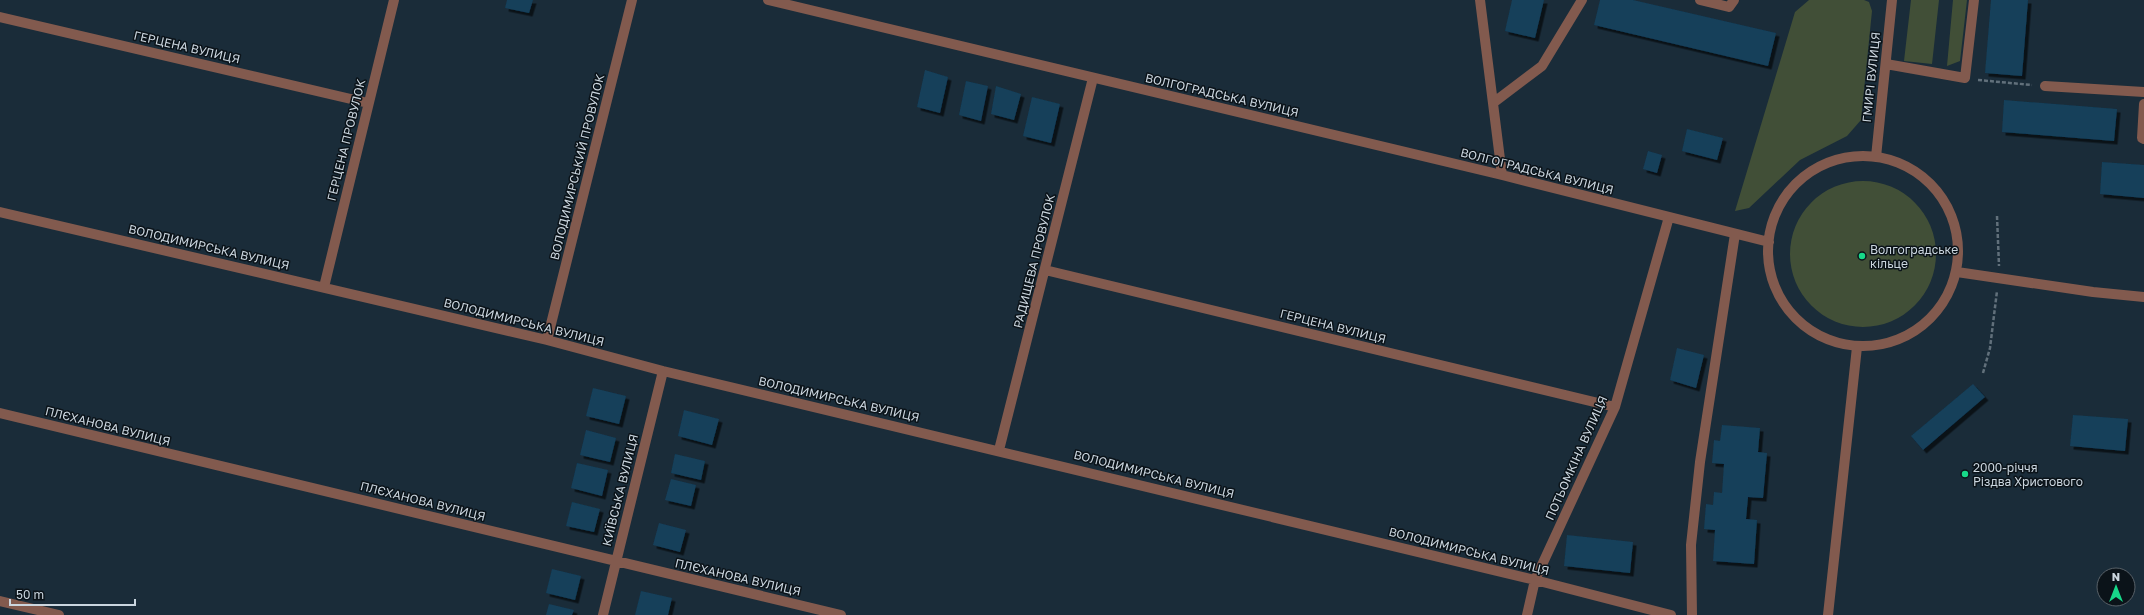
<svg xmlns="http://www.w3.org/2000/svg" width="2144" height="615" font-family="'Golos Text',sans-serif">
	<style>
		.green { fill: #414f37 }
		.building { fill: #143f5a; filter: url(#shadow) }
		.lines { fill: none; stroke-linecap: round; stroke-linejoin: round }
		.path { stroke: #61707b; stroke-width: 2.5; stroke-dasharray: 4 2; stroke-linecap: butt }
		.minor { stroke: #825a4e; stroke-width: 10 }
		.poi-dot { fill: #17d989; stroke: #0b1319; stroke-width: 1.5 }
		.labels { text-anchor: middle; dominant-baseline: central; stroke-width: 3; stroke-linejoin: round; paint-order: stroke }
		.street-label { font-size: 12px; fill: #cbd6df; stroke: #0b1319 }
		.poi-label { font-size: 12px; fill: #cbd6df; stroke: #0b1319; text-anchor: start }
	</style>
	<defs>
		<filter id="shadow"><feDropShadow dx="3.5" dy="3.5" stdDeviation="0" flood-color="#0009"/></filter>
	</defs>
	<rect width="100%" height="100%" fill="#1a2c39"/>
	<!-- green -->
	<path class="green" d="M1809,0h55l5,2 3,9 -11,109 -14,16 -47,24 -51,48 -14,3 60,-199z
		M1911,0h28l-7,64 -28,-3z
		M1953,0h14l-7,61 -13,5z
		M1790 254a73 73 0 1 1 146 0a73 73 0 1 1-146 0Z"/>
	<!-- building -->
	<path class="building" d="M507,0h26l-4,13 -24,-5z
		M1512,0h32l-9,38 -30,-7z
		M1600,0h33l143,33 -8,33 -174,-41z
		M1991,0h37l-6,76 -37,-3z
		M925,70l23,7 -8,36 -23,-6z
		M966,81l22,5 -7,35 -22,-6z
		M996,86l25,8 -7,26 -23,-6z
		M1032,97l28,7 -9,39 -28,-7z
		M2004,100l113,9 -3,32 -112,-9z
		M1687,129l36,9 -6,22 -35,-9z
		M1648,151l14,4 -5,18 -14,-4z
		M2102,162l42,3v33l-44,-4z
		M1677,348l27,7 -8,33 -26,-8z
		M1973,384l12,13 -62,53 -12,-14z
		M593,388l33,8 -7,28 -33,-8z
		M684,410l35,9 -7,26 -34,-9z
		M2073,415l55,4 -3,32 -55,-5z
		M1722,425l38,3 -2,24 9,1 -4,45 -15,-1 -2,22 11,1 -3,44 -41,-3 2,-31 -11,-1 2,-25 7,1 1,-13 8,1 2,-29 -12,-1 2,-23 6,1z
		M586,430l30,8 -6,24 -30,-7z
		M675,454l30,7 -4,19 -30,-7z
		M577,463l31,7 -6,26 -31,-8z
		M671,479l25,6 -5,21 -26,-6z
		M572,502l28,7 -6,23 -28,-6z
		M659,523l27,7 -6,22 -27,-7z
		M1567,535l66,7 -3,31 -66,-7z
		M552,569l29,7 -6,24 -29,-7z
		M641,591l31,7 -4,17h-33z
		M549,604l25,6 -2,5h-26z"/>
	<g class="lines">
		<!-- path -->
		<path class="path" d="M1978,80l54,5
			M1997,216l2,50
			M1983,373l7,-25 7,-57"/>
		<!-- minor -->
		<path class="minor" d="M768,0l734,175 267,67
			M1480,0l22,175
			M1700,0l29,7 5,-7
			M0,17l368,86
			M1886,64l79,14 9,-78
			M2045,86l99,6
			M1493,103l49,-37 40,-66
			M2144,104l-2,34 2,1
			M1768 251a95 95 0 1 1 190 0a95 95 0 1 1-190 0Z
			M1876,157l16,-157
			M0,212l547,128 116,31 872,209 136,35
			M1045,270l570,137
			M1957,272l136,20 51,5
			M324,287l70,-287
			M547,340l85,-340
			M0,413l841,202
			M999,450l94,-372
			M0,601l59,14
			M603,615l60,-244
			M1527,615l8,-35 80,-173 54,-190
			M1692,615l-1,-70 9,-83 35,-228
			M1828,615l29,-268"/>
	</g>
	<!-- markers -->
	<g class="poi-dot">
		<circle cx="1862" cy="256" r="4"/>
		<circle cx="1965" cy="474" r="4"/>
	</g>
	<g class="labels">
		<!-- street labels -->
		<g class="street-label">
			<text transform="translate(187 47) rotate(13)">ГЕРЦЕНА ВУЛИЦЯ</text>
			<text transform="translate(1871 77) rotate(-84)">ГМИРІ ВУЛИЦЯ</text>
			<text transform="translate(1222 95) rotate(13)">ВОЛГОГРАДСЬКА ВУЛИЦЯ</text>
			<text transform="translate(346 140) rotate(-76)">ГЕРЦЕНА ПРОВУЛОК</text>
			<text transform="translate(577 167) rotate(-76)">ВОЛОДИМИРСЬКИЙ ПРОВУЛОК</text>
			<text transform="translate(1537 171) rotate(14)">ВОЛГОГРАДСЬКА ВУЛИЦЯ</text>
			<text transform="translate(209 247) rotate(13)">ВОЛОДИМИРСЬКА ВУЛИЦЯ</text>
			<text transform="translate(1034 261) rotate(-76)">РАДИЩЕВА ПРОВУЛОК</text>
			<text transform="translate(524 322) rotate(14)">ВОЛОДИМИРСЬКА ВУЛИЦЯ</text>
			<text transform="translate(1333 326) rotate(14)">ГЕРЦЕНА ВУЛИЦЯ</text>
			<text transform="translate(839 399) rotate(13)">ВОЛОДИМИРСЬКА ВУЛИЦЯ</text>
			<text transform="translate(108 426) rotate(14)">ПЛЄХАНОВА ВУЛИЦЯ</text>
			<text transform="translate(1576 458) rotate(-66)">ПОТЬОМКІНА ВУЛИЦЯ</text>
			<text transform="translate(1154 474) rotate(14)">ВОЛОДИМИРСЬКА ВУЛИЦЯ</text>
			<text transform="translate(620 490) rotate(-76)">КИЇВСЬКА ВУЛИЦЯ</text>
			<text transform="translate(423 501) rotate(14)">ПЛЄХАНОВА ВУЛИЦЯ</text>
			<text transform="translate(1469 551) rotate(14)">ВОЛОДИМИРСЬКА ВУЛИЦЯ</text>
			<text transform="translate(738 577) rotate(13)">ПЛЄХАНОВА ВУЛИЦЯ</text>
		</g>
		<!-- poi labels -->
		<g class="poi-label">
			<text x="1870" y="249">Волгоградське<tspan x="1870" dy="14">кільце</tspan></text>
			<text x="1973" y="467">2000-річчя<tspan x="1973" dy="14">Різдва Христового</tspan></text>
		</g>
	</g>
	<!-- north arrow -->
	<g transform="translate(2116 587)"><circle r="19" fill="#0b1319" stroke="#586168"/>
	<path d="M0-3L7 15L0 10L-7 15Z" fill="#17d989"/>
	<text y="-6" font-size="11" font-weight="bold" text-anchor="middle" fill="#cbd6df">N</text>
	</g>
	<!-- scale -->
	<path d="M10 599v6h125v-6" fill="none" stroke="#cbd6df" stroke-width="2"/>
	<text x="16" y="599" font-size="12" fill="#cbd6df" stroke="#0b1319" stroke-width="3" paint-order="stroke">50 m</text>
</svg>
